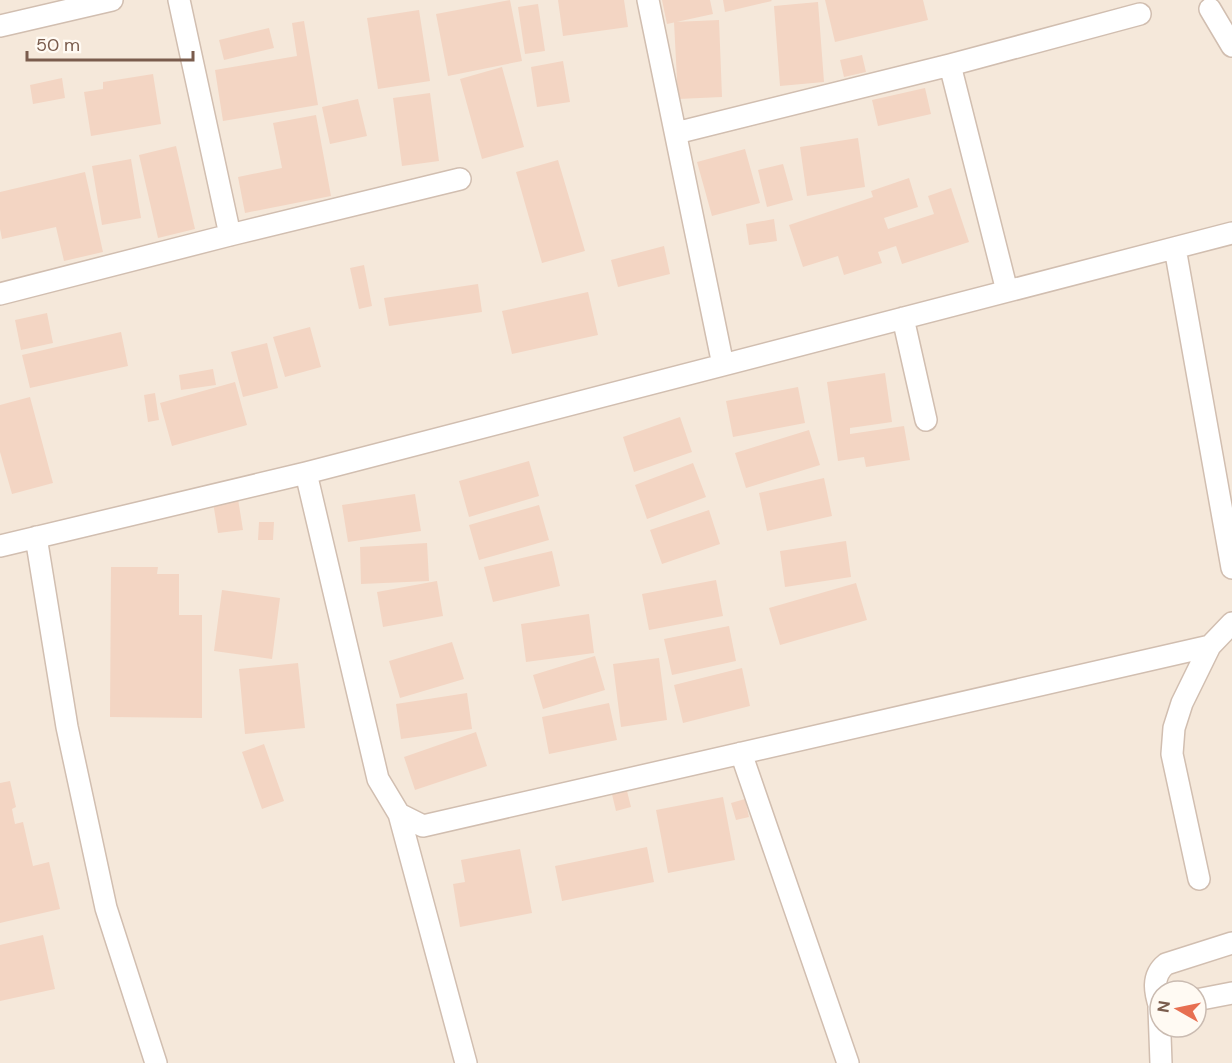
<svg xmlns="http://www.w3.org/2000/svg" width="1232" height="1063" font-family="'DM Sans',sans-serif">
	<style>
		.residential { fill: #f5e8da; fill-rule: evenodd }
		.building { fill: #f3d5c3 }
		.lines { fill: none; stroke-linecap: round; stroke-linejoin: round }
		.minor-casing { stroke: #d1beb0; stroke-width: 24 }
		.minor { stroke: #fff; stroke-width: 21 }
	</style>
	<rect width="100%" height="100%" fill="#fdf6ec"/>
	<!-- residential -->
	<path class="residential" d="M0,0h1232v1063h-1232zM1160,991h36v36h-36z"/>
	<!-- building -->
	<path class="building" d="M510,0l12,61 -74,15 -12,-62z
		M558,0h66l4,27 -65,9z
		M662,0h48l3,14 -46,10z
		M723,0h48l1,1 -47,11z
		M825,0h98l5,20 -93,22z
		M818,2l6,80 -44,4 -6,-80z
		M538,4l7,47 -20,3 -7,-47z
		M419,10l11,71 -52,8 -11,-71z
		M719,20l3,77 -44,2 -4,-77z
		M304,21l14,84 -95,16 -8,-51 82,-14 -5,-33z
		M269,28l5,20 -50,12 -5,-20z
		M862,55l4,17 -22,5 -4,-17z
		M563,61l7,41 -33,5 -6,-40z
		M502,67l22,80 -42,12 -22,-80z
		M153,74l8,50 -70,12 -7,-44 19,-3v-7z
		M62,78l3,20 -32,6 -3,-19z
		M925,88l6,26 -53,12 -6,-26z
		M430,93l9,68 -37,5 -9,-68z
		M358,99l9,37 -37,8 -8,-37z
		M316,115l15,81 -86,17 -7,-36 44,-9 -9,-45z
		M858,138l7,49 -58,9 -7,-49z
		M176,146l19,83 -37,9 -19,-83z
		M745,149l15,54 -48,13 -15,-54z
		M131,159l10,59 -39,7 -10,-59z
		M558,160l27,91 -43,12 -26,-91z
		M783,164l10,36 -26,7 -9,-37z
		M85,172l18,80 -39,9 -8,-34 -54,12 -2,-10v-37z
		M909,178l9,29 -34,11 4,11 46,-15 -6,-18 23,-8 18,54 -67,22 -6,-18 -18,6 4,11 -38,12 -6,-19 -35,11 -14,-42 84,-28 -2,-6z
		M774,219l3,22 -28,4 -3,-21z
		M664,246l6,28 -52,13 -7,-27z
		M364,265l8,41 -13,3 -9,-41z
		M478,284l4,28 -93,14 -5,-28z
		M588,292l10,43 -86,19 -10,-43z
		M47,313l6,30 -32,7 -6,-30z
		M310,327l11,40 -36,10 -12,-40z
		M121,332l7,34 -98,22 -8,-33z
		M267,343l11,45 -35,9 -12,-45z
		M213,369l3,16 -35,5 -2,-15z
		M885,373l7,49 -42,6v6l54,-8 6,34 -44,7 -2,-10 -26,4 -11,-79z
		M235,382l12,43 -75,21 -12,-43z
		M798,387l7,36 -72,14 -7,-36z
		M155,393l4,27 -11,2 -4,-27z
		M30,397l23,86 -41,11 -12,-42v-47z
		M680,417l12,35 -58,20 -11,-35z
		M809,430l11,35 -74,23 -11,-35z
		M529,461l10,35 -70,21 -10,-36z
		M693,463l13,34 -59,22 -12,-34z
		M824,478l8,38 -65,15 -8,-38z
		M415,494l6,37 -73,11 -6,-37z
		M238,499l5,31 -25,3 -5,-31z
		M539,505l10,35 -70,20 -10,-35z
		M709,510l11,34 -58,20 -12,-34z
		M259,522h15l-1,18h-15z
		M846,541l5,36 -66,10 -5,-36z
		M427,543l2,38 -68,3 -1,-37z
		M552,551l8,35 -67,16 -9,-35z
		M111,567h47l-1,7h22v41h23v103l-92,-1z
		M716,580l7,36 -74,14 -7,-36z
		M437,581l6,35 -60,11 -6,-35z
		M856,583l11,37 -87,25 -11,-37z
		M222,590l58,8 -8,61 -58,-8z
		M589,614l5,39 -68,9 -5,-38z
		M729,626l7,35 -64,14 -8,-36z
		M452,642l12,37 -64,19 -11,-37z
		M595,656l10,34 -62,19 -10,-34z
		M659,658l8,62 -46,7 -8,-63z
		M298,663l7,65 -60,6 -6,-65z
		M742,668l8,38 -67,17 -9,-38z
		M467,693l5,36 -71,10 -5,-35z
		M609,703l8,37 -68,14 -7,-37z
		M476,732l11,34 -72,24 -11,-33z
		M264,744l20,57 -22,8 -20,-57z
		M10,781l6,26 -4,2 3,15 8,-2 10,44 16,-4 11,47 -60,14v-140z
		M625,783l6,24 -15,4 -6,-25z
		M723,797l12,63 -67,13 -12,-63z
		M745,799l4,18 -13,3 -5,-17z
		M647,847l7,35 -92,19 -7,-35z
		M520,849l12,64 -72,14 -7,-43 12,-2 -4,-22z
		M43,935l12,54 -55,12v-56z"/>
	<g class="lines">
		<!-- minor casing -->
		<g class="minor-casing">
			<path id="minor" d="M179,0l51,235
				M648,0l75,365
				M1210,9l22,37
				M0,26l112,-26
				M950,65l57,226
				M676,133l274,-68 190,-51
				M1175,248l57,320
				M0,294l230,-59 230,-56
				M903,318l23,102
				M306,473l72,306 21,35 24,12 787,-180 22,-23
				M36,537l31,190 39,181 50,155
				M0,546l306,-73 926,-240
				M741,753l107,310
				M399,814l67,249
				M1199,879l-27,-125 2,-26 8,-25 28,-57
				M1196,1000l36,-7
				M1159,1008l2,55
				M1160,1008c-5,-15 -9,-32 6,-44l66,-21"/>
		</g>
		<!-- minor -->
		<use href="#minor" class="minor"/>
	</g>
	<!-- north arrow -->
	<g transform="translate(1178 1009) rotate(279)"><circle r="28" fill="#fffaf3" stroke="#cabbb1" stroke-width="1.5"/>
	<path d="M0-4.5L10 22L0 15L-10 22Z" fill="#e76f51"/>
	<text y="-9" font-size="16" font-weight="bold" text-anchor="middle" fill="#7a5c4d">N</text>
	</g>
	<!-- scale -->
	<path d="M27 51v9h166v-9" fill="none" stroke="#7a5c4d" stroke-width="3"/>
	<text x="36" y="51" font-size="18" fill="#7a5c4d" stroke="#fffaf3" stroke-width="4.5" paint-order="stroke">50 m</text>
</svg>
